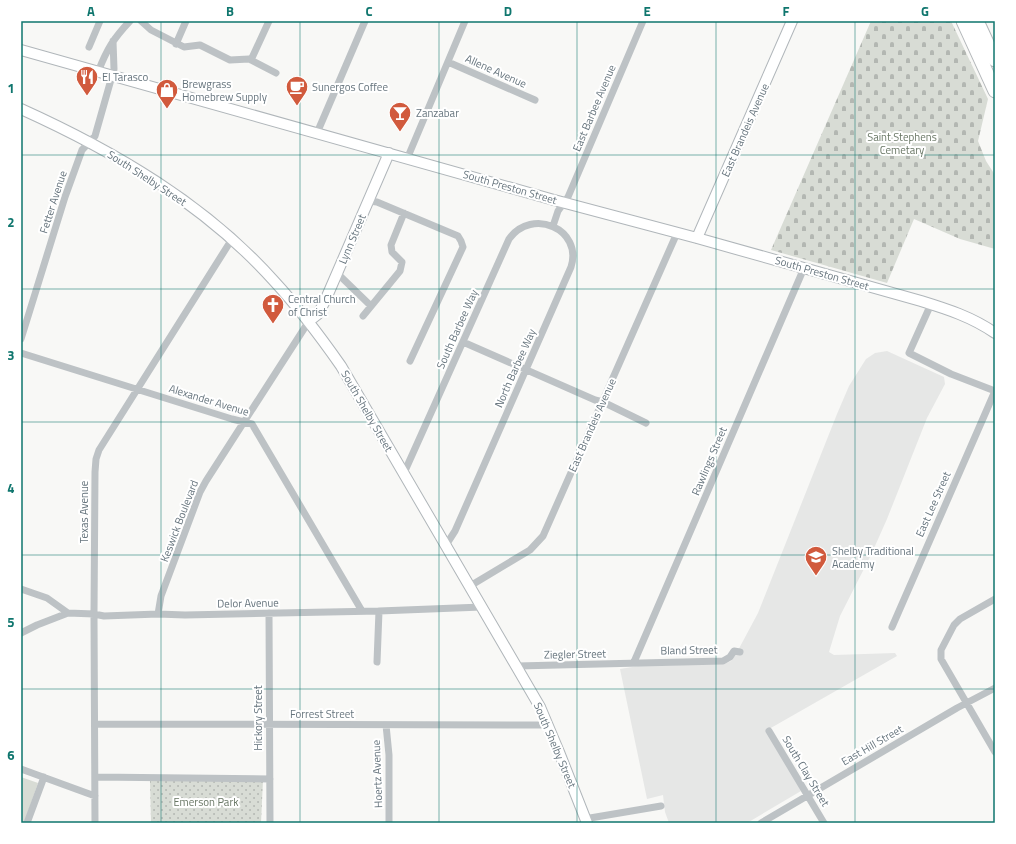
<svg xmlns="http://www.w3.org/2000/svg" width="1016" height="844" font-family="'Titillium Web',sans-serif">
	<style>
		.built { fill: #e6e7e6 }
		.green { fill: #d8dcd5 }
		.cemetery { fill: url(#cemetery-stones) }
		.park { fill: url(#park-dots) }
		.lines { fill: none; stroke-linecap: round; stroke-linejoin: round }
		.secondary-casing { stroke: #b0b6ba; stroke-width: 12 }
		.motorway-casing { stroke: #b3b7ba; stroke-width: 15 }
		.minor { stroke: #bdc2c5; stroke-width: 7 }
		.secondary { stroke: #fff; stroke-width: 10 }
		.motorway { stroke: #fff; stroke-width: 13 }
		.grid { fill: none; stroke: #0f766e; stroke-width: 1; stroke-opacity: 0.55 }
		.labels { text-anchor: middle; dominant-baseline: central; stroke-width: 4; stroke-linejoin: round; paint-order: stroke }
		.street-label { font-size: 11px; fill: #66747d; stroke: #fff }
		.poi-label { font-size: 11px; fill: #66747d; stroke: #fff; text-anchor: start }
		.park-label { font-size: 11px; fill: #687664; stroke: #fff }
		.neatline { fill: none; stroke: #0f766e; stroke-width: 1.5 }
		.grid-label { font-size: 13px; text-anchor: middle; font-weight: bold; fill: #0f766e }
	</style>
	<defs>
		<pattern id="cemetery-stones" width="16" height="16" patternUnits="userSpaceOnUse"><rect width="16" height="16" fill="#d8dcd5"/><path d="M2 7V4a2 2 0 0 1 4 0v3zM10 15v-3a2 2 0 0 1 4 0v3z" fill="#b3b7b2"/></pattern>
		<pattern id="park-dots" width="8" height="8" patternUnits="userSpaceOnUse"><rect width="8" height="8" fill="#d8dcd5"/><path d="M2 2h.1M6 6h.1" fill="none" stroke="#b3b7b2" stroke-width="1.8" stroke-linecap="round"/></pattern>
	</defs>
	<rect width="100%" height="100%" fill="#f8f8f6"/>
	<!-- built -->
	<path class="built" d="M887,351l57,26 1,7 -18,34 -40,101 -16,36 -31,61 -11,36 5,3 61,-2 2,3 -128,73 32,62 -54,32h-78l-4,-11 -2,-17 -16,4 -27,-130 18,-3 86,-2 7,-3 4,-5 23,-43 79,-199 12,-28 17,-27 9,-6z"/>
	<!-- green -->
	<path class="green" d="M21,777l17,6 -14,40h-3z"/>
	<!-- cemetery -->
	<path class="cemetery" d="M871,21h80l37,78 -10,42 8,20 9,14v74l-35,-10 -46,-20 -27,64 -116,-33z"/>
	<!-- park -->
	<path class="park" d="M150,780h113l-2,43h-110z"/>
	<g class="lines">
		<!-- secondary casing -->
		<g class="secondary-casing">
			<path id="secondary" d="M21,50l533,150 143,38 224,63c26,8 51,16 74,32
				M21,109c93,42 184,95 253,172 25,27 46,55 67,85l199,341 19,45 28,71
				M697,238l95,-217
				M309,321l9,-7 7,-13 64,-148"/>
		</g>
		<!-- motorway casing -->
		<g class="motorway-casing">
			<path id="motorway" d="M963,21l32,70
				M977,21l18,39"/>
		</g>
		<!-- minor -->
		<path class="minor" d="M141,21l10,9 33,17 16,-2 30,15 19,-1 27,14
			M176,44l10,-23
			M89,47l11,-26
			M251,60l18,-39
			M448,62l87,38
			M98,72c9,-23 15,-33 32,-51
			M317,133l48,-112
			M407,159l58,-138
			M369,201l8,1 81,34 3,5 2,6 -53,114
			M553,226l5,-15 10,-14 75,-176
			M337,273l34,33
			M931,304l-22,49 42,21 44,17
			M363,316l37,-45 2,-9 -10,-10 -1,-7 13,-32
			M21,339l44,-142 17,-47 13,-14 19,-67 -1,-28
			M463,342l132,58 8,2 43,21
			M21,353l211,66 20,5 110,187
			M404,473l105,-234c23,-32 74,-10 62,28l-116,264 -9,14
			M470,586l60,-36 13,-14 134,-303
			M21,589l26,9 21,15 26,1 10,2 54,-2 27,1 194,-4 103,-4
			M995,599l-35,20 -6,6 -13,25v9l54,93
			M269,613l1,210
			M158,614l3,-18 39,-104 6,-11 103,-160
			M892,627l103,-236
			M21,633l16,-8 31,-12
			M377,662l2,-51
			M634,662l170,-394
			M517,666l206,-5 7,-4 4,-6 6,1
			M95,724l453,1
			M386,725l3,30v68
			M769,731l55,92
			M21,769l74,27
			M95,777l175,2
			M27,823l17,-46
			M95,823l-1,-209 1,-142 1,-13 3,-9 133,-211
			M585,823l5,-5 71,-12
			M761,823l196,-115 38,-20"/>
		<!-- secondary -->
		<use href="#secondary" class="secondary"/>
		<!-- motorway -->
		<use href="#motorway" class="motorway"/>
	</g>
	<!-- grid -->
	<path class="grid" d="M161,21v802M300,21v802M439,21v802M577,21v802M716,21v802M855,21v802M21,155h974M21,289h974M21,422h974M21,555h974M21,689h974"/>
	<!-- icons -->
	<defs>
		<g id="restaurant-pin" transform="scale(1.15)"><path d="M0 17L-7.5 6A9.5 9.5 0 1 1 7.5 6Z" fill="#d15a3d" stroke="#fff"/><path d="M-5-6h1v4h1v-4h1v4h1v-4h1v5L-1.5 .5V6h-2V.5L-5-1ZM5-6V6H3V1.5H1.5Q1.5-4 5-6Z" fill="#fff"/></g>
		<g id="cafe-pin" transform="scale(1.15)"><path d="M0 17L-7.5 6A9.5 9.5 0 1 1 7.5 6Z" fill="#d15a3d" stroke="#fff"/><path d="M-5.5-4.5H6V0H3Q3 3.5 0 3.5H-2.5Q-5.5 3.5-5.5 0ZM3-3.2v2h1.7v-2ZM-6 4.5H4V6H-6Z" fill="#fff"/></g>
		<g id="shop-pin" transform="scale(1.15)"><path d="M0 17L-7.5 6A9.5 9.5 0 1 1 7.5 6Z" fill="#d15a3d" stroke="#fff"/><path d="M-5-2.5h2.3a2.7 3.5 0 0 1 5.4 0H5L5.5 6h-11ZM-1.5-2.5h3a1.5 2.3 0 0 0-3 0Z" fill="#fff"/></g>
		<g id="bar-pin" transform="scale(1.15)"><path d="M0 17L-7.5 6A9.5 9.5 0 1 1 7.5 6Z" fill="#d15a3d" stroke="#fff"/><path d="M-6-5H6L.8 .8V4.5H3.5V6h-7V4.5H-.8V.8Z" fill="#fff"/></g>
		<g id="church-pin" transform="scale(1.15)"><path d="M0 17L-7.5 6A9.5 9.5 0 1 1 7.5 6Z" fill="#d15a3d" stroke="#fff"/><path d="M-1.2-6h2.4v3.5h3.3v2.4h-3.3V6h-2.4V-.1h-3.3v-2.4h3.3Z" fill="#fff"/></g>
		<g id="school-pin" transform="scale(1.15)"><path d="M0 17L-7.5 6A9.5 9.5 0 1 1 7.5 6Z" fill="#d15a3d" stroke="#fff"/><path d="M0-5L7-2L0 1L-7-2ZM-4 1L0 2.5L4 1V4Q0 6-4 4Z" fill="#fff"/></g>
	</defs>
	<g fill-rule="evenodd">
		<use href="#restaurant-pin" x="87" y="77"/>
		<use href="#cafe-pin" x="297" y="87"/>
		<use href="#shop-pin" x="167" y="90"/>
		<use href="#bar-pin" x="400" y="113"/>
		<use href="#church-pin" x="273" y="305"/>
		<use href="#school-pin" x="816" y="557"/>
	</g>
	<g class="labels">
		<!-- street labels -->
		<g class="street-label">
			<text transform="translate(496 71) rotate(24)">Allene Avenue</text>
			<text transform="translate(594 108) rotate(-67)">East Barbee Avenue</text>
			<text transform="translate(745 130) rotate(-66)">East Brandeis Avenue</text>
			<text transform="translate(147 178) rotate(33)">South Shelby Street</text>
			<text transform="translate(510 187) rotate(16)">South Preston Street</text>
			<text transform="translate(53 202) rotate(-72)">Fetter Avenue</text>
			<text transform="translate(352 239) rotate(-67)">Lynn Street</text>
			<text transform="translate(822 273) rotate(16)">South Preston Street</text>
			<text transform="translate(457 329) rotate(-66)">South Barbee Way</text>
			<text transform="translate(515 368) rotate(-66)">North Barbee Way</text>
			<text transform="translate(209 400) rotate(17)">Alexander Avenue</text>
			<text transform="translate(367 411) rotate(60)">South Shelby Street</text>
			<text transform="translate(592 425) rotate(-66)">East Brandeis Avenue</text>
			<text transform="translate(709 461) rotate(-67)">Rawlings Street</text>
			<text transform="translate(933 504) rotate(-66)">East Lee Street</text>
			<text transform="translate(84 512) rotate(-90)">Texas Avenue</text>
			<text transform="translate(179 521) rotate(-69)">Keswick Boulevard</text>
			<text transform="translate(248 603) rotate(-1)">Delor Avenue</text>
			<text transform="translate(689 650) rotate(-1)">Bland Street</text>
			<text transform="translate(575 654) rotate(-1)">Ziegler Street</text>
			<text x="322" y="714">Forrest Street</text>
			<text transform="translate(258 718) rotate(-90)">Hickory Street</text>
			<text transform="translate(555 745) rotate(67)">South Shelby Street</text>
			<text transform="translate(872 745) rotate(-30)">East Hill Street</text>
			<text transform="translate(806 771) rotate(59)">South Clay Street</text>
			<text transform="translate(377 774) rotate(-92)">Hoertz Avenue</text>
		</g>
		<!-- poi labels -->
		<g class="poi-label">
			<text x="102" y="77">El Tarasco</text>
			<text x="182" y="84">Brewgrass<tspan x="182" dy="13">Homebrew Supply</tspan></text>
			<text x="312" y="87">Sunergos Coffee</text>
			<text x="416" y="113">Zanzabar</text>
			<text x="288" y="299">Central Church<tspan x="288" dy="13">of Christ</tspan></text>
			<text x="832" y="551">Shelby Traditional<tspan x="832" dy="13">Academy</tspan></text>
		</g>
		<!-- park labels -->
		<g class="park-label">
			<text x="902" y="137">Saint Stephens<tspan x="902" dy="13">Cemetary</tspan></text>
			<text x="206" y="802">Emerson Park</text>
		</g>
	</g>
	<!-- border -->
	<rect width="1016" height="844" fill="none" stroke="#ffffff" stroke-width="44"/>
	<rect x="22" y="22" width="972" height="800" class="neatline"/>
	<g class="grid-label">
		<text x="91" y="16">A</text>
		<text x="230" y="16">B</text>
		<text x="369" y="16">C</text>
		<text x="508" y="16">D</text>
		<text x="647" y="16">E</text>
		<text x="786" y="16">F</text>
		<text x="925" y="16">G</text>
		<text x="11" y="93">1</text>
		<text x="11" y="227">2</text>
		<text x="11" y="360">3</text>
		<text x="11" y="493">4</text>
		<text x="11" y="627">5</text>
		<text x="11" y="760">6</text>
	</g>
</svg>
